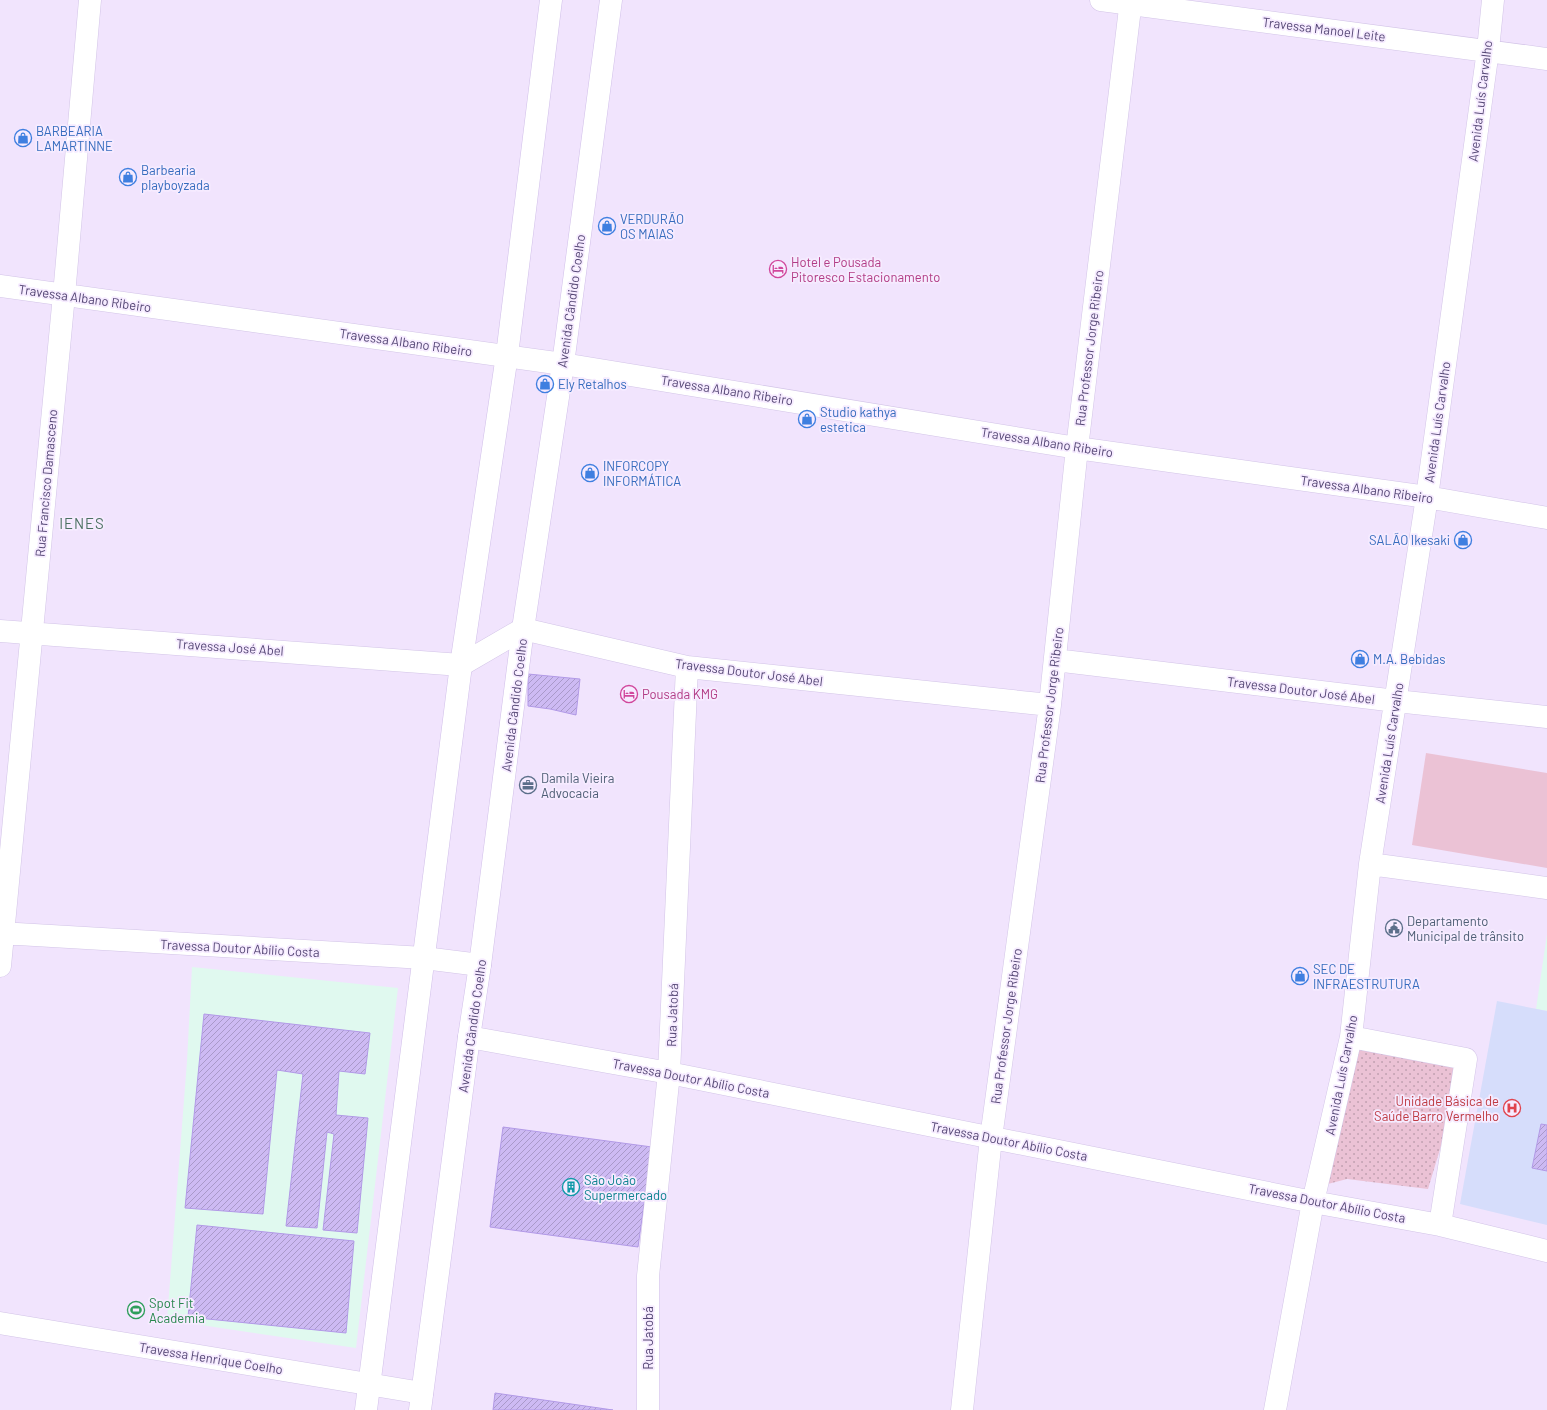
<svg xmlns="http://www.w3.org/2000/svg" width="1547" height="1410" font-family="Barlow,sans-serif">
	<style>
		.education { fill: #e0f9ef }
		.medical { fill: #d6ddfb }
		.park { fill: url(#park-dots) }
		.garden { fill: #ebc2d5 }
		.building { fill: url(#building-hatch); stroke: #b29ae7 }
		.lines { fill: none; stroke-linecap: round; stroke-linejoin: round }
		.minor-casing { stroke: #d2c4e7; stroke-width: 23 }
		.secondary-casing { stroke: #d0bfe9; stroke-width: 23 }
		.minor { stroke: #fff; stroke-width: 22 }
		.secondary { stroke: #fff; stroke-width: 22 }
		.labels { text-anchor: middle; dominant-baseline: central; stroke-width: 3.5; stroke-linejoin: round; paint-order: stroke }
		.street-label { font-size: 13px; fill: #564876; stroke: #f6ebff }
		.shop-label { font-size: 13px; fill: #366cbe; stroke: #f6ebff; text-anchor: start }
		.hotel-label { font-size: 13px; fill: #b23c85; stroke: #f6ebff; text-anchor: start }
		.service-label { font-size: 13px; fill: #4e5e75; stroke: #f6ebff; text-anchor: start }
		.health-label { font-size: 13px; fill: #be3a42; stroke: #f6ebff; text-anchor: end }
		.culture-label { font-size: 13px; fill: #0d838f; stroke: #f6ebff; text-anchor: start }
		.leisure-label { font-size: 13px; fill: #27864d; stroke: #f6ebff; text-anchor: start }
		.quarter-label { font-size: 15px; letter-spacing: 1px; fill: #4b7162; stroke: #f6ebff }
	</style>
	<defs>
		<pattern id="park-dots" width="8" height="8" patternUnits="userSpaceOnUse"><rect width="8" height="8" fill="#ebc2d5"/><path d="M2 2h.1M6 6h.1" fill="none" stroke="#c1a0b1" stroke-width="1.8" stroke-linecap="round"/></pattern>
		<pattern id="building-hatch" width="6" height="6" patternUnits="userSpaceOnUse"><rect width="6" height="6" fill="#cdbaf3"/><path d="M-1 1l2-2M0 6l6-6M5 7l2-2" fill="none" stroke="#a999c9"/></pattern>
	</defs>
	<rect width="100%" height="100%" fill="#f1e4fd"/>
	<!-- education -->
	<path class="education" d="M1547,934v77l-11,-2z
		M192,967l206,21 -42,360 -189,-28 20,-259z"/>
	<!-- medical -->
	<path class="medical" d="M1497,1001l50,10v214l-87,-21z"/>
	<!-- park -->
	<path class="park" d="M1348,1048l117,18 -37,123 -81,-10 -23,6z"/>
	<!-- garden -->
	<path class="garden" d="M1426,753l121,20v95l-135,-23z"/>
	<!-- building -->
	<path class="building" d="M528,674l52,5 -4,36 -26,-6 -22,-3z
		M204,1014l166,19 -5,41 -26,-3 -3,44 32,3 -11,115 -34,-3 11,-96 -7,-2 -10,96 -31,-2 17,-152 -26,-4 -14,144 -78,-6z
		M1541,1124l6,1v46l-15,-3z
		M503,1127l149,20 -14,100 -148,-20z
		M197,1225l157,16 -8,92 -158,-16z
		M495,1393l118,17h-120z"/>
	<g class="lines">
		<!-- minor casing -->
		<g class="minor-casing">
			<path id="minor" d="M1101,0l446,59
				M0,286l563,78 514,84 350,49 120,21
				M0,631l461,34 62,-36 164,38 363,38
				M1055,660l341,41 151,16
				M1370,864l177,24
				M0,933l424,25 56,7
				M0,966l64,-671 26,-295
				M469,1037l200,36 644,129 127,23 107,26
				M1351,1037l115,22 -26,166
				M0,1323l422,70
				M648,1410v-134l21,-203 18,-406
				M962,1410l29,-272 59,-433 27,-257 54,-448
				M1275,1410l38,-208 38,-165 19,-173 57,-367 61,-447 5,-50"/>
		</g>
		<!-- secondary casing -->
		<g class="secondary-casing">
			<path id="secondary" d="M366,1410l95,-745 46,-310 44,-355
				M420,1410l49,-373 11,-72 43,-336 40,-265 48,-364"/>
		</g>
		<!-- minor -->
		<use href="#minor" class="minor"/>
		<!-- secondary -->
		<use href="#secondary" class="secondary"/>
	</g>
	<!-- icons -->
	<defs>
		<g id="shop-ring" transform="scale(0.9)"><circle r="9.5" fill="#f6ebff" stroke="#3f7fe0" stroke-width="1.5"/><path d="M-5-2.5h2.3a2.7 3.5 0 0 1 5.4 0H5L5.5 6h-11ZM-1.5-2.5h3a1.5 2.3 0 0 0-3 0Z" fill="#3f7fe0"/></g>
		<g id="hotel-ring" transform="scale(0.9)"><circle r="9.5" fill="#f6ebff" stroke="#d1479c" stroke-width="1.5"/><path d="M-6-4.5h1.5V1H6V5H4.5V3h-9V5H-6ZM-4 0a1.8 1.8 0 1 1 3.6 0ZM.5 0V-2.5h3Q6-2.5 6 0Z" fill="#d1479c"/></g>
		<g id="office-ring" transform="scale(0.9)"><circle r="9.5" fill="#f6ebff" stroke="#5c6f8a" stroke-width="1.5"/><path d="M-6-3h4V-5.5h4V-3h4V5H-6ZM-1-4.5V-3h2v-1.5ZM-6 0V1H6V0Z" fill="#5c6f8a"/></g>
		<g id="civic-ring" transform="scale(0.9)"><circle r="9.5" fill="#f6ebff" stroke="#5c6f8a" stroke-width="1.5"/><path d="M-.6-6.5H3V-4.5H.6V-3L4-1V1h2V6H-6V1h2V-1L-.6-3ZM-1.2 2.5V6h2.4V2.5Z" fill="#5c6f8a"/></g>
		<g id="hospital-ring" transform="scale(0.9)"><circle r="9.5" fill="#f6ebff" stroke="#e0444e" stroke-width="1.5"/><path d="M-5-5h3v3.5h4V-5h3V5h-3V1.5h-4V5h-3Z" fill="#e0444e"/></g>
		<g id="building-ring" transform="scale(0.9)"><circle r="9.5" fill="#f6ebff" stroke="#0f9aa8" stroke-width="1.5"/><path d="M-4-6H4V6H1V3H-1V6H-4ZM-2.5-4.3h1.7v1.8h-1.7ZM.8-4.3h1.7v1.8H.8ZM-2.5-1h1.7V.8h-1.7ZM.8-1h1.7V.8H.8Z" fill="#0f9aa8"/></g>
		<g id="stadium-ring" transform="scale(0.9)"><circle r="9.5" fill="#f6ebff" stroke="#2e9e5b" stroke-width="1.5"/><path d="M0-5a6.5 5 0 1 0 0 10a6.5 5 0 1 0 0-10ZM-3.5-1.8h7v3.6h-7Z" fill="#2e9e5b"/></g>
	</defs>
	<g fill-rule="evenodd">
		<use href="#shop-ring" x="23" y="138"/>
		<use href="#shop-ring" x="128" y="177"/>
		<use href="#shop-ring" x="607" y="226"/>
		<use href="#hotel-ring" x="778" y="269"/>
		<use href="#shop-ring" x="545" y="384"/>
		<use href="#shop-ring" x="807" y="419"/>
		<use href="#shop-ring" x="590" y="473"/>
		<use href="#shop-ring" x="1463" y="540"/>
		<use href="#shop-ring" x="1360" y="659"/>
		<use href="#hotel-ring" x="629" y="694"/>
		<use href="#office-ring" x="528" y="785"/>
		<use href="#civic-ring" x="1394" y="928"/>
		<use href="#shop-ring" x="1300" y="976"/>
		<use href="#hospital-ring" x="1512" y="1108"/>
		<use href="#building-ring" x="571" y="1187"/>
		<use href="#stadium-ring" x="136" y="1310"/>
	</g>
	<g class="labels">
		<!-- street labels -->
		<g class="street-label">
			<text transform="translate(1324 29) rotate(7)">Travessa Manoel Leite</text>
			<text transform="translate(1480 101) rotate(-83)">Avenida Luís Carvalho</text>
			<text transform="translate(85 298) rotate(8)">Travessa Albano Ribeiro</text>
			<text transform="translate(571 301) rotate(-82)">Avenida Cândido Coelho</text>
			<text transform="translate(406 342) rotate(8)">Travessa Albano Ribeiro</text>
			<text transform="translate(1089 348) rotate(-83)">Rua Professor Jorge Ribeiro</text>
			<text transform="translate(727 390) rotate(9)">Travessa Albano Ribeiro</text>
			<text transform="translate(1437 422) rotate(-82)">Avenida Luís Carvalho</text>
			<text transform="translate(1047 442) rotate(9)">Travessa Albano Ribeiro</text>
			<text transform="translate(46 483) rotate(-85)">Rua Francisco Damasceno</text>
			<text transform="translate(1367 489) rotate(8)">Travessa Albano Ribeiro</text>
			<text transform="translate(230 647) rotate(4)">Travessa José Abel</text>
			<text transform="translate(749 672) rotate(7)">Travessa Doutor José Abel</text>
			<text transform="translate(1301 690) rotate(7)">Travessa Doutor José Abel</text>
			<text transform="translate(514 705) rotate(-83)">Avenida Cândido Coelho</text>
			<text transform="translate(1049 705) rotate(-83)">Rua Professor Jorge Ribeiro</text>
			<text transform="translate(1389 743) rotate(-81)">Avenida Luís Carvalho</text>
			<text transform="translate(240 948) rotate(3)">Travessa Doutor Abílio Costa</text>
			<text transform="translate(672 1015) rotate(-88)">Rua Jatobá</text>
			<text transform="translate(472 1026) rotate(-82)">Avenida Cândido Coelho</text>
			<text transform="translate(1006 1026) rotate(-82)">Rua Professor Jorge Ribeiro</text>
			<text transform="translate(1341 1075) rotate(-79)">Avenida Luís Carvalho</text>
			<text transform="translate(691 1078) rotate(11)">Travessa Doutor Abílio Costa</text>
			<text transform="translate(1009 1141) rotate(11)">Travessa Doutor Abílio Costa</text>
			<text transform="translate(1327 1203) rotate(11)">Travessa Doutor Abílio Costa</text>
			<text transform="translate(648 1338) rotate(-90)">Rua Jatobá</text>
			<text transform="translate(211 1358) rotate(9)">Travessa Henrique Coelho</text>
		</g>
		<!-- shop labels -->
		<g class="shop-label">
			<text x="36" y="131">BARBEARIA<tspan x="36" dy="15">LAMARTINNE</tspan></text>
			<text x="141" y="170">Barbearia<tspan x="141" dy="15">playboyzada</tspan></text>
			<text x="620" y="219">VERDURÃO<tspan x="620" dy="15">OS MAIAS</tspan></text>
			<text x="558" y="384">Ely Retalhos</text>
			<text x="820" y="412">Studio kathya<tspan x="820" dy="15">estetica</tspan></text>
			<text x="603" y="466">INFORCOPY<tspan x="603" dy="15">INFORMÁTICA</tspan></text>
			<text x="1450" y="540" text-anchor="end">SALÃO Ikesaki</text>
			<text x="1373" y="659">M.A. Bebidas</text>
			<text x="1313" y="969">SEC DE<tspan x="1313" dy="15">INFRAESTRUTURA</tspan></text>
		</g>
		<!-- hotel labels -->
		<g class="hotel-label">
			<text x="791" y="262">Hotel e Pousada<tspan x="791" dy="15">Pitoresco Estacionamento</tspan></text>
			<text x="642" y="694">Pousada KMG</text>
		</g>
		<!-- service labels -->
		<g class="service-label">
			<text x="541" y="778">Damila Vieira<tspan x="541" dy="15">Advocacia</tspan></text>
			<text x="1407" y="921">Departamento<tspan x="1407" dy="15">Municipal de trânsito</tspan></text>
		</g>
		<!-- health labels -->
		<g class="health-label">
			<text x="1499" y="1101">Unidade Básica de<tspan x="1499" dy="15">Saúde Barro Vermelho</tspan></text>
		</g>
		<!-- culture labels -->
		<g class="culture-label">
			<text x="584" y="1180">São João<tspan x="584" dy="15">Supermercado</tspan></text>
		</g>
		<!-- leisure labels -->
		<g class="leisure-label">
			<text x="149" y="1303">Spot Fit<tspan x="149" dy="15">Academia</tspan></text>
		</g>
		<!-- quarter labels -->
		<g class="quarter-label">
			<text x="82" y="523">IENES</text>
		</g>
	</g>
</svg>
